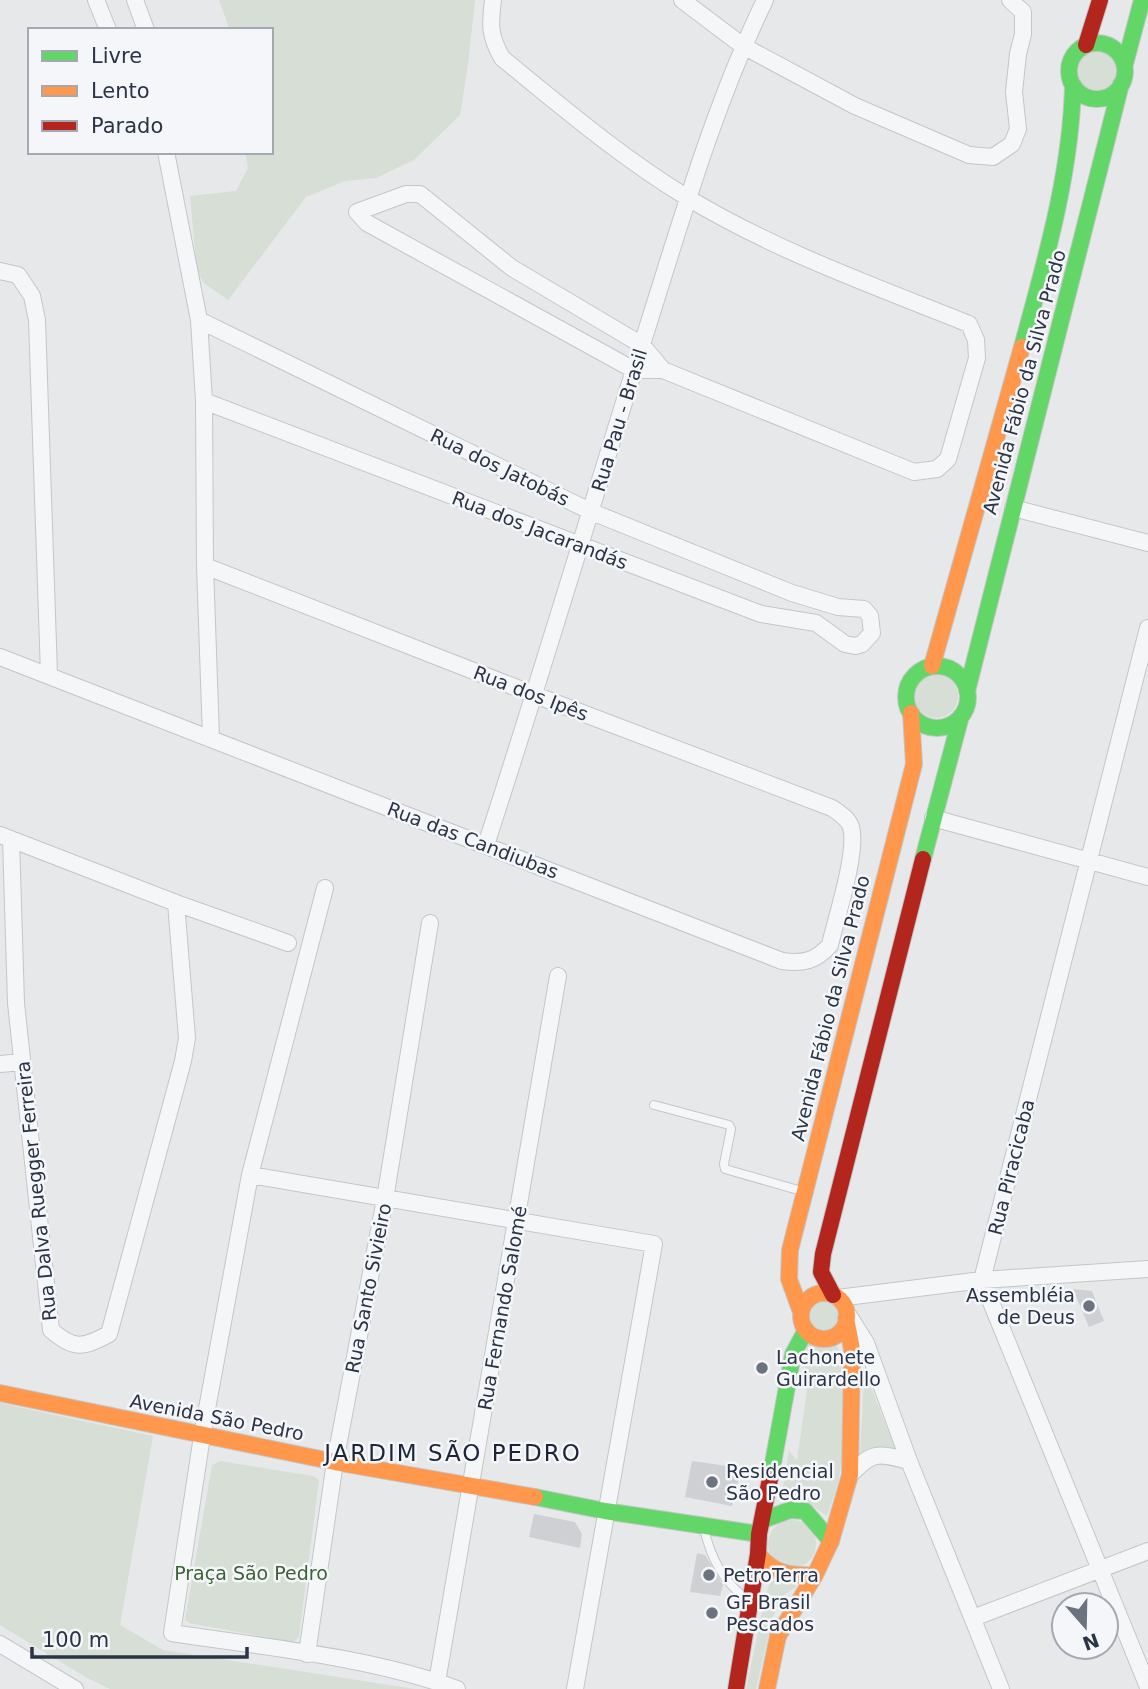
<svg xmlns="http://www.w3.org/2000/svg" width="1148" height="1689" font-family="'DejaVu Sans',sans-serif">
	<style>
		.green { fill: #d6ded6 }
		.building { fill: #ced0d3 }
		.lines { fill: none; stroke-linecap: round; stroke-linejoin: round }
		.lane-casing { stroke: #c4c6c8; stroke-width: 10 }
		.street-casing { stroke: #c4c6c8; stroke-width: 18 }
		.fast-casing { stroke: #c4c6c8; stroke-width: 18 }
		.slow-casing { stroke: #c4c6c8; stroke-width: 18 }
		.jam-casing { stroke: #c4c6c8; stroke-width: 18 }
		.lane { stroke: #f5f6f7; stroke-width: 8 }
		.street { stroke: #f5f6f7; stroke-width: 16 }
		.fast { stroke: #63d668; stroke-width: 16 }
		.slow { stroke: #ff974d; stroke-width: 16 }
		.jam { stroke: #b3261e; stroke-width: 16 }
		.poi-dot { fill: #6c737f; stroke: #f4f6f9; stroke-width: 2.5 }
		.labels { text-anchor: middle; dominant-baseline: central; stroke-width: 5; stroke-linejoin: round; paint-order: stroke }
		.street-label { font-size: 19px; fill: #2b3445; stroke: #f4f6f9 }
		.poi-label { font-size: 19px; fill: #2b3445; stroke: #f4f6f9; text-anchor: start }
		.park-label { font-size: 19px; fill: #3f6138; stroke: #f4f6f9 }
		.quarter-label { font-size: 23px; letter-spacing: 2px; fill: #1d2536; stroke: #f4f6f9 }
	</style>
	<rect width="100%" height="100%" fill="#e6e8ea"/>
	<!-- green -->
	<path class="green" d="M219,0h256l-7,65 -8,50 -46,45 -38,18 -31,3 -39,16 -78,103 -24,-17 -7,-12 -7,-75 46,-5 12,-23 -3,-16h26v-122h-41z
		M1075 71a22 22 0 1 1 44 0a22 22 0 1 1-44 0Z
		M914 696a22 22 0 1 1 44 0a22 22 0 1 1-44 0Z
		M808 1316a15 15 0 1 1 30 0a15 15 0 1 1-30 0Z
		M835,1342c16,32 9,102 4,137 -3,12 -8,25 -12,37l-21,-15 -25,-2 8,-48 8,9 10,-69 -6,-12 7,-35 15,1z
		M868,1380l27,68h-21l-14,5 4,-72z
		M0,1403l153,33 -33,189 43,25 252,39h-305l-23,-11 -87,-53z
		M220,1461l93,15 6,4 -20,157 -6,5 -104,-19 -4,-3 27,-155z
		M768 1544a24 24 0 1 1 48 0a24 24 0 1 1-48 0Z
		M771,1580l22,2 3,5 -15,10 -8,20 -17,72h-10l20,-95z"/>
	<!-- building -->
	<path class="building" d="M1073,1289l19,2 12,30 -15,6z
		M692,1461l49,7 -9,38 -47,-9z
		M534,1514l41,8 7,12 -2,14 -51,-11z
		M697,1553l8,2 18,30 -3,11 -30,-4z"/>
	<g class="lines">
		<!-- lane casing -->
		<g class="lane-casing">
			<path id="lane" d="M654,1105l75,20 2,4 -7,35 1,5 80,23
				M704,1528c6,28 19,54 43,71"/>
		</g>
		<!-- street casing -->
		<g class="street-casing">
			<path id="street" d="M96,0l12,30
				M135,0l11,30
				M493,0c-3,25 -4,35 9,58 60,49 120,100 186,140 88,53 186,88 281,126l7,16 1,18 -29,101 -11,10 -23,3 -251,-102h-29l-267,-147 -10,-11 49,-18h14l92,74 130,77 21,25
				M682,0l61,46 112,60 114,49 24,2 19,-13 6,-15 -4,-37 4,-38 5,-20v-22l-13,-12
				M166,152l33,168 5,81 1,165 6,172
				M0,271l18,4 14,21 5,24 12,354
				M199,320l393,192 200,81 46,14 26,2 6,7 2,17 -10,11 -7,2 -10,-2 -29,-21 -55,-9 -557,-213
				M1013,508l135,35
				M1148,628l-166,652 166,407
				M0,657l782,304c21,3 34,0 48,-16 6,-27 28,-93 21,-118 -3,-9 -12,-14 -19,-19l-297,-113 -330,-129
				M933,818l215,59
				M0,835l176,68 112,40
				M11,839l5,164 35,327c23,20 32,18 58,4l74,-273 4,-23 -11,-135
				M486,845c57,-175 109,-351 164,-526 34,-108 66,-218 115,-319
				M325,888l-75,287 -48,261 -30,197c92,14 199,24 285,56
				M0,1064l22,-2
				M250,1175l404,69 -79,445
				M838,1298l144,-18 166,-11
				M849,1316l17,27 43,118 92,228
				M850,1475c23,-24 27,-22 59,-14
				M973,1618l175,-67
				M0,1644l75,45
				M307,1654l28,-192 50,-263 45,-276
				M437,1682l121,-706"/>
		</g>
		<!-- fast casing -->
		<g class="fast-casing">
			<path id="fast" d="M1069 71a28 28 0 1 1 56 0a28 28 0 1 1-56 0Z
				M1125,64l17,-64
				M1022,347c23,-85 49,-173 51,-262
				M906 697a31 31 0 1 1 62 0a31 31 0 1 1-62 0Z
				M967,691l154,-607
				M923,859l38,-143
				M771,1474l22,-120 13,-24
				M535,1497l70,14 154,23
				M763,1520l27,-10 15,1 26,30"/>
		</g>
		<!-- slow casing -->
		<g class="slow-casing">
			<path id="slow" d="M932,666l90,-319
				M801 1316a23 23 0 1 1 46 0a23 23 0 1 1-46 0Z
				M801,1312l-12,-33 1,-29 124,-486 -3,-51
				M0,1393l335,69 200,35
				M758,1554c16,20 32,22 57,21
				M767,1689l11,-53 37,-61 16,-34 19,-66 2,-125 -6,-32"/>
		</g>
		<!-- jam casing -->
		<g class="jam-casing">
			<path id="jam" d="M1086,45l14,-45
				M833,1295l-12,-23 2,-18 100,-395
				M736,1689l22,-135 1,-20 12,-60"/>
		</g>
		<!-- lane -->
		<use href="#lane" class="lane"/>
		<!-- street -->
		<use href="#street" class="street"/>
		<!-- fast -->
		<use href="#fast" class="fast"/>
		<!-- slow -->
		<use href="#slow" class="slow"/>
		<!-- jam -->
		<use href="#jam" class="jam"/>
	</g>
	<!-- markers -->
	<g class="poi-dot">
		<circle cx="1089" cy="1306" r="7"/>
		<circle cx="762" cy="1368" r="7"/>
		<circle cx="712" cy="1482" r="7"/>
		<circle cx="709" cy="1575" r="7"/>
		<circle cx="712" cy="1613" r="7"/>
	</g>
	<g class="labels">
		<!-- street labels -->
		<g class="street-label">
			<text transform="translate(1024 382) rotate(-75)">Avenida Fábio da Silva Prado</text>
			<text transform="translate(619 420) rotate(-73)">Rua Pau - Brasil</text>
			<text transform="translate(500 467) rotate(26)">Rua dos Jatobás</text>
			<text transform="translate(540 530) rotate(21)">Rua dos Jacarandás</text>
			<text transform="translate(531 693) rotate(21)">Rua dos Ipês</text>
			<text transform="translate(473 840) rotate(21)">Rua das Candiubas</text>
			<text transform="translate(830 1008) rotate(-76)">Avenida Fábio da Silva Prado</text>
			<text transform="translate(1011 1167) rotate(-76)">Rua Piracicaba</text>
			<text transform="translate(36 1191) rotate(-96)">Rua Dalva Ruegger Ferreira</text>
			<text transform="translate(368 1288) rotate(-79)">Rua Santo Sivieiro</text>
			<text transform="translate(502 1308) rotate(-80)">Rua Fernando Salomé</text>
			<text transform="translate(217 1417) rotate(11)">Avenida São Pedro</text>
		</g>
		<!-- poi labels -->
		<g class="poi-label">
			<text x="1075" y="1295" text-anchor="end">Assembléia<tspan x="1075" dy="22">de Deus</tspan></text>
			<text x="776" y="1357">Lachonete<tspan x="776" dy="22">Guirardello</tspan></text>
			<text x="726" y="1471">Residencial<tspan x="726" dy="22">São Pedro</tspan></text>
			<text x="723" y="1575">PetroTerra</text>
			<text x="726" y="1602">GF Brasil<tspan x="726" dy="22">Pescados</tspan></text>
		</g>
		<!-- park labels -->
		<g class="park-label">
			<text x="251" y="1573">Praça São Pedro</text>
		</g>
		<!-- quarter labels -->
		<g class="quarter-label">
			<text x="453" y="1453">JARDIM SÃO PEDRO</text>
		</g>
	</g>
	<!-- legend -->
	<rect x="28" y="28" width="245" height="126" fill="#f4f6f9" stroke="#a4a8b1" stroke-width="2"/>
	<rect x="42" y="51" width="35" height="10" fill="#63d668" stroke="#a4a8b1" stroke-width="2"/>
	<text x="91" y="63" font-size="21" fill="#2b3445">Livre</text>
	<rect x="42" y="86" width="35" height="10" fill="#ff974d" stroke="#a4a8b1" stroke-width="2"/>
	<text x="91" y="98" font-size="21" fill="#2b3445">Lento</text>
	<rect x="42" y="121" width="35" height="10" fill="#b3261e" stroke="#a4a8b1" stroke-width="2"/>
	<text x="91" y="133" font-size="21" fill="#2b3445">Parado</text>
	<!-- north arrow -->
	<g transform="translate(1085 1626) rotate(160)"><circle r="33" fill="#f4f6f9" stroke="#a4a8b1" stroke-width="2"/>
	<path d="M0-5L12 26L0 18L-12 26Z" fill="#6c737f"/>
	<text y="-10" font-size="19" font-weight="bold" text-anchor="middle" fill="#2b3445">N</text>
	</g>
	<!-- scale -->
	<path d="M32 1647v10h215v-10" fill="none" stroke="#2b3445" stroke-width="3.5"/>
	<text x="42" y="1647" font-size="21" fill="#2b3445" stroke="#f4f6f9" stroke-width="5" paint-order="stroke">100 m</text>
</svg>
